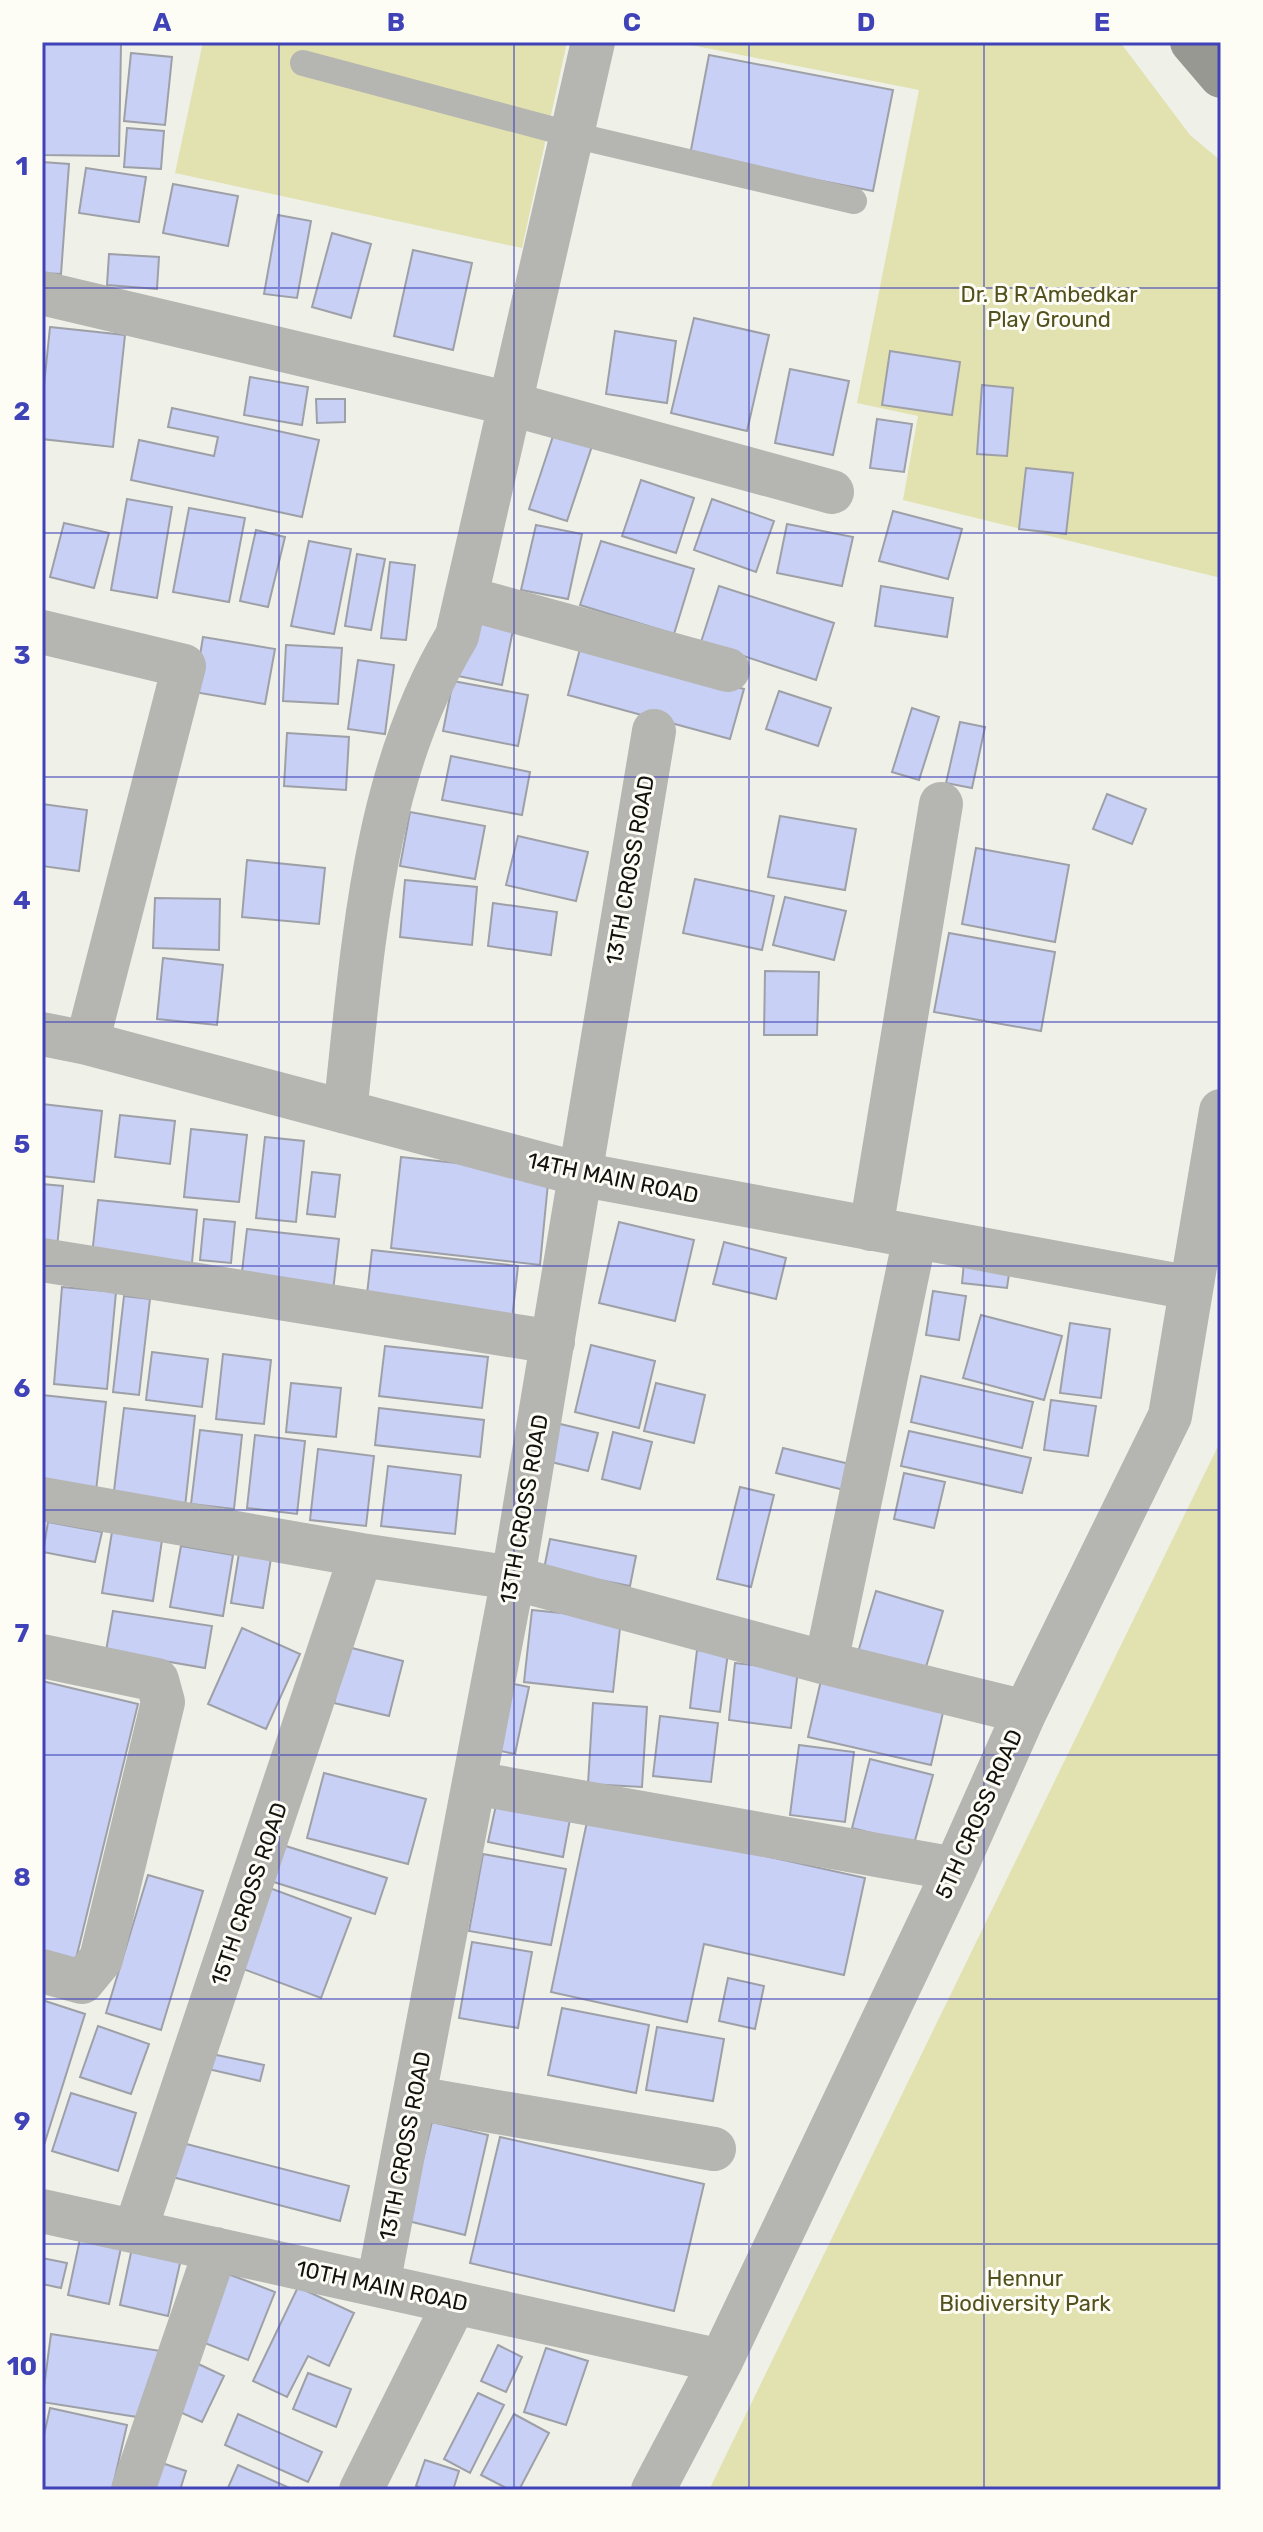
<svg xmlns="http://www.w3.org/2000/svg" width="1263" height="2532" font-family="Rubik,sans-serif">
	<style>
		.green { fill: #e2e1b0 }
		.building { fill: #c8d0f5; stroke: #9ea0a7; stroke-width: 2 }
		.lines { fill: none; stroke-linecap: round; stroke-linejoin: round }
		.lane { stroke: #b5b5b1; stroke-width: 26 }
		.street { stroke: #b5b5b1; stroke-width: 44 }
		.secondary { stroke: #989893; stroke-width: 44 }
		.grid { fill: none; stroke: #4043b8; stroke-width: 2; stroke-opacity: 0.55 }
		.labels { text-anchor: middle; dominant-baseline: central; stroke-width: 6; stroke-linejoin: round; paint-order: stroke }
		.park-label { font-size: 22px; fill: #52501d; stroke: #fdfdf5 }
		.street-label { font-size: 22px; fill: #12120f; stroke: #fdfdf5 }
		.neatline { fill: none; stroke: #4043b8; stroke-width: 3 }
		.grid-label { font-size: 26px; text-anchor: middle; font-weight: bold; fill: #4043b8 }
	</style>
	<rect width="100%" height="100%" fill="#eff0e8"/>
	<!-- green -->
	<path class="green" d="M203,42h364l-45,206 -347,-75z
		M676,42h444l70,93 31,26v417l-318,-78 15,-84 -61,-13 62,-313z
		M1221,1440v1050h-512z"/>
	<!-- building -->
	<path class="building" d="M42,43l79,1 -2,112 -77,-1z
		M131,53l41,4 -7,68 -41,-4z
		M709,55l184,35 -20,101 -183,-36z
		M127,128l37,3 -3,38 -37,-2z
		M42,162l27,2 -8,110 -19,-1z
		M86,168l60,9 -7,45 -60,-9z
		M173,184l65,12 -10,50 -65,-13z
		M278,215l33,6 -14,77 -33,-4z
		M332,233l39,11 -20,74 -39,-11z
		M413,250l59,13 -19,87 -59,-14z
		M109,254l50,3 -2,32 -50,-4z
		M694,318l75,17 -22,96 -76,-18z
		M50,327l75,8 -12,112 -71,-8v-34z
		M615,331l61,10 -9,62 -61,-9z
		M890,351l70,11 -8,53 -70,-10z
		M790,369l59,12 -16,74 -58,-12z
		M250,377l58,10 -6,38 -58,-10z
		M982,385l31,3 -6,68 -30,-2z
		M316,399h29v23l-28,1z
		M172,408l147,32 -17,77 -171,-37 8,-40 75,16 4,-19 -50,-10z
		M877,419l35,5 -8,48 -34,-4z
		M557,424l38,13 -28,84 -38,-12z
		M1026,468l47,5 -7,61 -47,-5z
		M641,480l53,18 -18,55 -54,-17z
		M127,499l45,8 -15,91 -46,-8z
		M712,499l62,22 -18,51 -62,-22z
		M189,508l56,10 -16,84 -56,-10z
		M893,511l69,18 -14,50 -69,-18z
		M64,523l45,10 -15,55 -44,-11z
		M787,524l66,13 -11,49 -65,-13z
		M536,525l46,9 -14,65 -47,-9z
		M256,530l29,7 -17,70 -28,-6z
		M309,541l42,8 -17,85 -43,-8z
		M601,541l93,28 -20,65 -94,-29z
		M357,554l28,5 -14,71 -26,-4z
		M390,562l25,3 -9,75 -25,-2z
		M719,586l115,37 -18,57 -115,-38z
		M881,586l72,12 -6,39 -72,-11z
		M469,621l44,9 -11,55 -44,-9z
		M203,637l72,12 -10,55 -71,-12z
		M286,645l56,3 -4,56 -55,-3z
		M581,645l163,44 -14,50 -162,-44z
		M358,660l36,5 -9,69 -37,-5z
		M453,681l75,14 -10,51 -75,-15z
		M779,691l52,17 -13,38 -52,-17z
		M912,708l27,9 -20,63 -27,-8z
		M960,722l25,5 -13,61 -26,-5z
		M287,733l62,4 -3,53 -62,-4z
		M451,756l79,16 -8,43 -80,-15z
		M1107,794l39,15 -14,35 -39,-15z
		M42,804l45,6 -8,61 -37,-5z
		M410,812l75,14 -10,53 -75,-13z
		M780,816l76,13 -11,61 -77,-13z
		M518,836l70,16 -12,49 -70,-16z
		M976,848l93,17 -14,77 -93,-18z
		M247,860l78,8 -6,56 -77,-7z
		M695,879l79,17 -12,54 -79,-17z
		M405,880l72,7 -5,58 -72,-8z
		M785,897l61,14 -12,49 -61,-15z
		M155,898l65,1 -1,51 -66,-2z
		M493,903l64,9 -6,43 -63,-9z
		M949,933l106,19 -14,79 -107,-19z
		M163,958l60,7 -6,60 -60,-6z
		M765,971l54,1 -2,63h-53z
		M42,1104l60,7 -8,71 -52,-6z
		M120,1115l55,6 -5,43 -55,-7z
		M191,1129l56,6 -8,67 -55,-5z
		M265,1137l39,4 -8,81 -40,-4z
		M401,1157l148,16 -9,92 -149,-17z
		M312,1172l28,3 -5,42 -28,-3z
		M42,1184l21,2 -6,62 -15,-1z
		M98,1200l99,10 -6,63 -100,-9z
		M204,1219l31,3 -4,41 -31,-3z
		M619,1222l75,18 -19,81 -76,-18z
		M247,1229l92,10 -6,52 -92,-11z
		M724,1242l62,16 -10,41 -63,-15z
		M372,1250l146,16 -6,53 -146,-16z
		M964,1262l46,5 -3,21 -45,-5z
		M62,1287l54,5 -9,97 -53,-5z
		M933,1291l33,5 -7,44 -33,-5z
		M124,1296l26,3 -11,96 -26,-3z
		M981,1315l81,21 -18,64 -81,-22z
		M1070,1323l40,6 -9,69 -41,-5z
		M591,1345l64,16 -16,67 -64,-16z
		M385,1346l103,11 -6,51 -103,-12z
		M152,1352l56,7 -6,48 -56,-7z
		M223,1354l48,6 -7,64 -48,-5z
		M921,1376l112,26 -11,46 -111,-26z
		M291,1383l50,5 -5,49 -50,-5z
		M656,1383l49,12 -11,48 -50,-12z
		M42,1395l64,7 -10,89 -54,-6z
		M1051,1400l45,6 -8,50 -44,-6z
		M124,1408l71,8 -10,91 -72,-8z
		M379,1408l105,12 -4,37 -105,-12z
		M552,1422l46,11 -10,38 -45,-11z
		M200,1430l42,5 -8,74 -43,-5z
		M909,1431l122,27 -9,35 -121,-27z
		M613,1432l39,10 -12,47 -38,-10z
		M255,1435l50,6 -8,73 -50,-6z
		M783,1448l79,19 -6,26 -80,-20z
		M318,1449l56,7 -8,70 -56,-6z
		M388,1466l73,9 -6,59 -74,-8z
		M904,1473l41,9 -11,46 -40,-9z
		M740,1487l34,8 -23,92 -34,-8z
		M48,1522l54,10 -7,30 -52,-10z
		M112,1532l50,8 -9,61 -51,-8z
		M550,1539l86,17 -6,30 -86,-17z
		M181,1546l52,9 -10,61 -53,-9z
		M239,1553l32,5 -8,50 -32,-5z
		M876,1591l67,20 -21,69 -66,-21z
		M532,1610l89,9 -8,73 -89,-10z
		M113,1611l99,15 -7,42 -99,-17z
		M242,1628l58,26 -34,75 -58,-25z
		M348,1647l55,14 -14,55 -55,-13z
		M697,1650l31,3 -8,59 -30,-4z
		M735,1663l63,7 -7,58 -62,-8z
		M822,1676l123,28 -14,61 -123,-28z
		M42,1681l96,23 -64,263 -32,-8z
		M509,1683l20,4 -14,67 -19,-4z
		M593,1703l54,4 -5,80 -54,-3z
		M660,1716l58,7 -7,59 -58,-6z
		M799,1745l55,7 -9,70 -55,-7z
		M870,1759l63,16 -19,69 -62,-16z
		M324,1773l102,26 -18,65 -101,-26z
		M496,1805l74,14 -7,38 -75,-15z
		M588,1817l277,61 -21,97 -140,-31 -17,78 -136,-30z
		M270,1841l117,37 -12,36 -117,-37z
		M483,1854l83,15 -15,76 -82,-14z
		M148,1875l55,16 -42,139 -55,-17z
		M256,1883l95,35 -30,80 -94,-35z
		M472,1942l60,10 -14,76 -59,-10z
		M728,1978l36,8 -9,43 -36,-8z
		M42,2000l43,14 -41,131 -2,-1z
		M562,2008l87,17 -13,68 -88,-18z
		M98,2026l51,18 -18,50 -51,-17z
		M657,2027l67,12 -11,62 -67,-11z
		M212,2054l52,11 -4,16 -52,-12z
		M71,2093l65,20 -18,58 -66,-20z
		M432,2122l56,13 -23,100 -57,-14z
		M500,2137l204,47 -30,127 -204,-48z
		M171,2140l178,46 -9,35 -179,-47z
		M81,2234l41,9 -13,61 -41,-9z
		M132,2248l49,11 -13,57 -48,-11z
		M42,2258l25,5 -6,25 -19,-4z
		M223,2272l52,20 -27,68 -51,-20z
		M298,2287l56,26 -25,53 -21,-10 -21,41 -34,-16z
		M51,2334l110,17 -11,68 -108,-17z
		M498,2345l24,12 -16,35 -25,-11z
		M546,2348l42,13 -22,64 -42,-13z
		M192,2361l32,15 -22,46 -31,-14z
		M308,2373l43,16 -15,38 -43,-18z
		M478,2393l26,12 -34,68 -26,-14z
		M50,2408l77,17 -15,65h-70v-46z
		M238,2414l84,38 -14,30 -83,-37z
		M514,2414l35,19 -30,57h-9l-29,-15z
		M425,2460l34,11 -6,19h-27l-10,-4z
		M156,2461l30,10 -6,19h-34z
		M238,2465l56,25h-67z"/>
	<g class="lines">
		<!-- lane -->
		<path class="lane" d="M303,63l270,72 281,66"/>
		<!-- street -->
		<path class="street" d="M42,293l469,111 321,88
			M466,598l262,72
			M42,632l142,34 -97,377
			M42,1034l45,9 492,131 612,114
			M345,1112c18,-160 26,-334 112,-476l136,-594
			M871,1229l70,-425
			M42,1260l511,82
			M42,1499l319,56 152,23 313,85 199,49
			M42,1656l115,24 6,22 -62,257 -19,23 -40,-11
			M826,1663l89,-426
			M474,1783l481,86
			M415,2098l299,51
			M42,2211l679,150
			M135,2231l226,-676
			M378,2285l135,-707 141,-847
			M133,2490l83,-241
			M361,2490l94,-188
			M653,2490l68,-129 234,-492 70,-157 145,-296 51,-305"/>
		<!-- secondary -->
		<path class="secondary" d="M1192,42l29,34"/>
	</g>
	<!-- grid -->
	<path class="grid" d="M279,42v2448M514,42v2448M749,42v2448M984,42v2448M42,288h1179M42,533h1179M42,777h1179M42,1022h1179M42,1266h1179M42,1510h1179M42,1755h1179M42,1999h1179M42,2244h1179"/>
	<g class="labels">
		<!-- park labels -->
		<g class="park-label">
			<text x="1049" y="294">Dr. B R Ambedkar<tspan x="1049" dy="25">Play Ground</tspan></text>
			<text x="1025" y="2278">Hennur<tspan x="1025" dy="25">Biodiversity Park</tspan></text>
		</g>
		<!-- street labels -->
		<g class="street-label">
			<text transform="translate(630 870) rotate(-80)">13TH CROSS ROAD</text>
			<text transform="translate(613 1178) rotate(12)">14TH MAIN ROAD</text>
			<text transform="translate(524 1509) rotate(-80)">13TH CROSS ROAD</text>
			<text transform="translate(979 1814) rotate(-66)">5TH CROSS ROAD</text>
			<text transform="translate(249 1894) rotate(-71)">15TH CROSS ROAD</text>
			<text transform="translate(405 2146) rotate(-79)">13TH CROSS ROAD</text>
			<text transform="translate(382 2286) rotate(12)">10TH MAIN ROAD</text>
		</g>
	</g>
	<!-- border -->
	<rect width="1263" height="2532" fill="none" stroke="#fdfdf5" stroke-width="88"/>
	<rect x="44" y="44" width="1175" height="2444" class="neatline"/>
	<g class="grid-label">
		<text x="162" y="31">A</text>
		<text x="396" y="31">B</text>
		<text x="632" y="31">C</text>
		<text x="866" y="31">D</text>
		<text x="1102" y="31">E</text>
		<text x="22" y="175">1</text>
		<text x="22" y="420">2</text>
		<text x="22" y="664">3</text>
		<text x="22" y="909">4</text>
		<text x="22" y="1153">5</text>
		<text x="22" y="1397">6</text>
		<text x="22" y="1642">7</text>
		<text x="22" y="1886">8</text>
		<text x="22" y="2130">9</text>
		<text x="22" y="2375">10</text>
	</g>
</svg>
